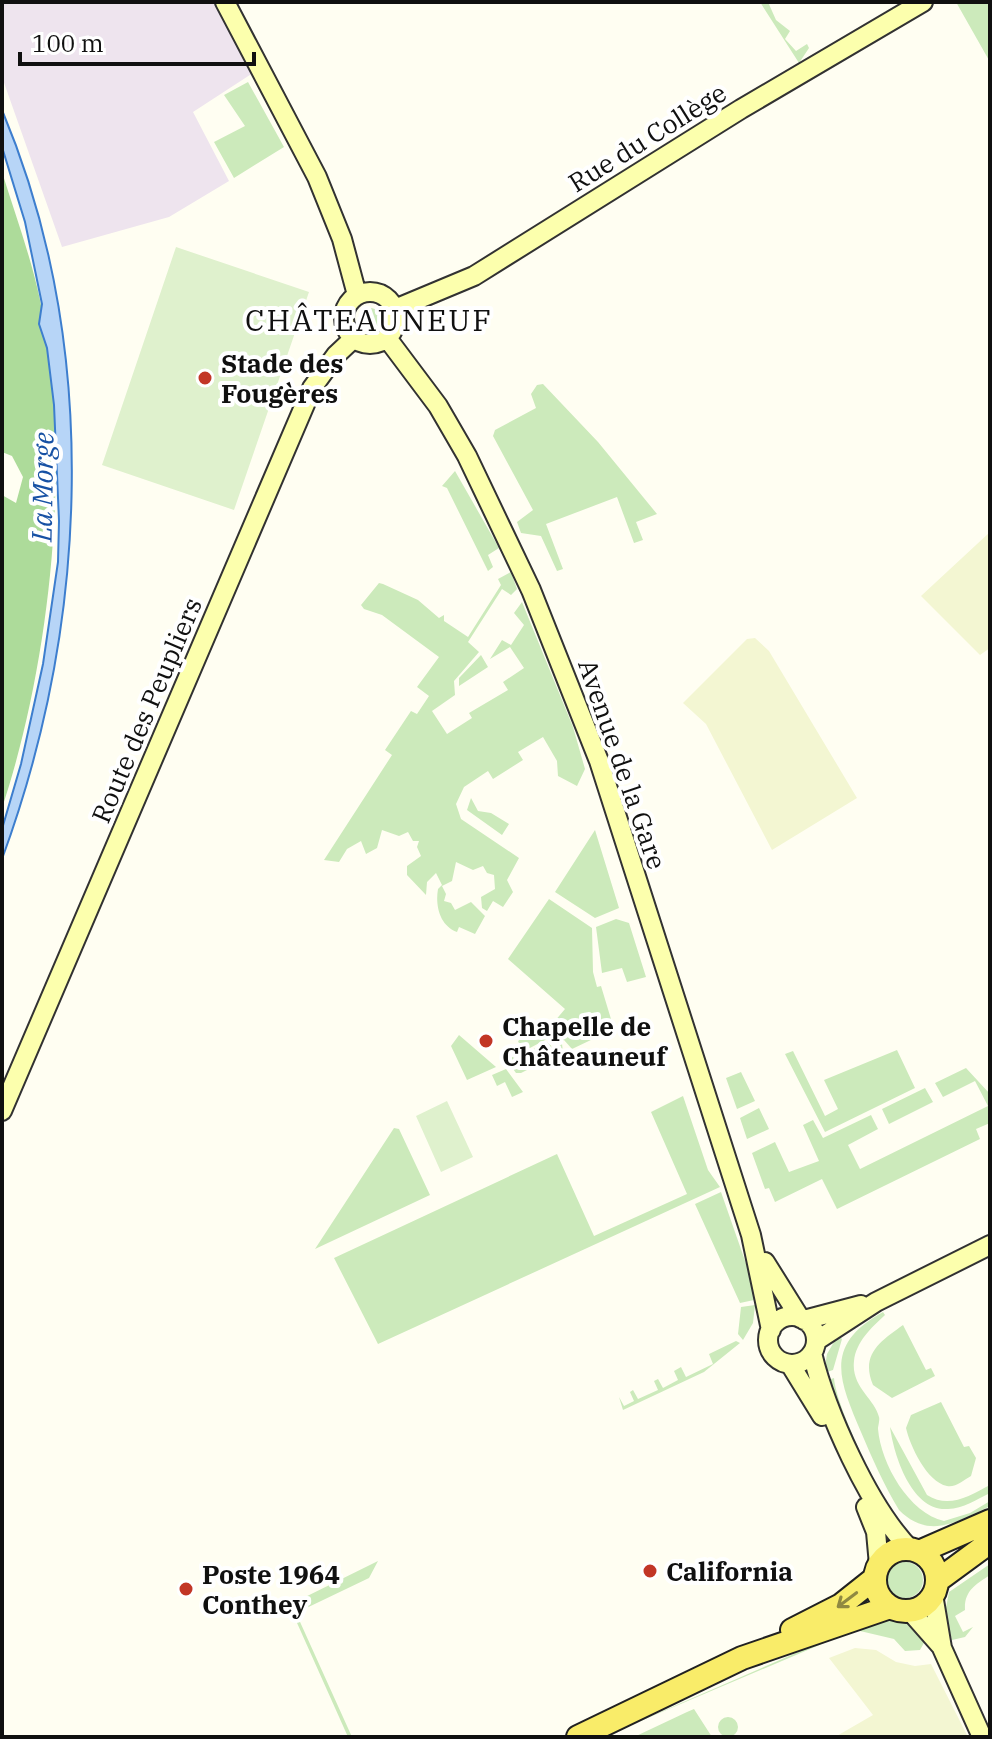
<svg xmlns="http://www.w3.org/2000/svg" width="992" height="1739" font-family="'IBM Plex Serif',serif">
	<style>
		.industrial { fill: #eee4ee }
		.farmland { fill: #f3f6d2 }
		.green { fill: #cceabb }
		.forest { fill: #addb9a }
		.pitch { fill: #dff1cd }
		.water { fill: #b7d5f7; stroke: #3d7ece; stroke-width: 2 }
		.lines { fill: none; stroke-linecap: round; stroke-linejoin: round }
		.secondary-casing { stroke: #323232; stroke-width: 22 }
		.primary-casing { stroke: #212121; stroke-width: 26 }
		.secondary { stroke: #fcffad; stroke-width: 18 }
		.primary { stroke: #f9ec69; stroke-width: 22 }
		.oneway { stroke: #908941 }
		.poi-dot { fill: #c23626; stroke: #fff; stroke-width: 3 }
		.labels { text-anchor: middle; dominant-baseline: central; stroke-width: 8; stroke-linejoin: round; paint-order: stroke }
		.street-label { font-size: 26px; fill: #101010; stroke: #fff }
		.poi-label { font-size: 26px; font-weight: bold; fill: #101010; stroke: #fff; text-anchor: start }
		.water-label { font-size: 28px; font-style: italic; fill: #1751a4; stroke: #fff }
		.quarter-label { font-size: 30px; letter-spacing: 2px; fill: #101010; stroke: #fff }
	</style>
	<rect width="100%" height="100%" fill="#fffef2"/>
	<!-- industrial -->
	<path class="industrial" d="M2,2h223l37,65 -69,45 36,69 -60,36 -107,30 -60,-170z"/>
	<!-- farmland -->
	<path class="farmland" d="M990,532v116l-10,7 -59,-59z
		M755,638l14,13 88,147 -85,52 -66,-126 -23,-21 64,-64z
		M855,1648l21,2 20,12 19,4 16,-2 36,71 -132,2 38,-22 -44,-57z"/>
	<!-- green -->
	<path class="green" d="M760,2h8l8,18 14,11 -5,8 11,12 11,-7 2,4 -10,15z
		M956,2h34v60z
		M248,82l36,65 -50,31 -20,-36 31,-16 -21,-31z
		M358 320a12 12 0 1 1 24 0a12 12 0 1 1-24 0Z
		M543,384l55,58 59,72 -21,8 7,18 -9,3 -17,-46 -71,27 17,45 -6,2 -16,-35 -20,-3 -4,-11 16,-12 -40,-74 2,-6 41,-22 -5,-14 6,-9z
		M455,471l44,77 -11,7 5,12 -5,4 -41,-83 -5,-2z
		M511,572l6,17 -6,6 -9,-6 -34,53 11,10 -25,29 1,14 -23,16 15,23 25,-16 -3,-5 39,-23 -5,-8 21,-14 -14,-21 -20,12 12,-19 9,5 13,-20 -10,-12 8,-11 51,125 12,42 -8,17 -19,-10 -1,-15 -14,-24 -25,15 5,8 -30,19 -5,-8 -24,16 -8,17 5,15 58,39 -12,22 6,12 -10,15 -10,-6 -6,10 -5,-3 -1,-11 14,-8 -1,-14 -7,-2 -4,-7 -10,4 -17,-8 -4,19 -10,5 4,8 -2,7 7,2 4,7 16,-8 14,14 -10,18 -16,-7 -2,5c-17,-6 -22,-26 -19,-43l4,-4 -6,-12 -9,9 -1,13 -19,-20v-9l14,-10 -4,-9 2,-6h-6l-5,-9 -9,4 -17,-6 -5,18 -11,6 -5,-13 -14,8 -8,13 -15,-2 68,-105 -7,-5 26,-39 6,3 12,-18 -12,-9 22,-30 -57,-42 -18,-6 -3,-4 18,-22 4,1 35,16 21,18 5,-3v6l24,16 33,-52 -3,-6z
		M481,655l7,12 -29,19v-8z
		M471,798l7,13 13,2 18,11 -7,11 -35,-25z
		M595,830l24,78 -24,10 -40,-26z
		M549,899l43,29 1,44 4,15 4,-1 13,43 -42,20 -8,-9 -7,3 -2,-4 8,-10 -9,-7 11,-13 -57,-50z
		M616,919l13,4 17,54 -19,5 -5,-14 -20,5 -6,-46z
		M525,1027l6,4 3,-3 13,11 -19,10 -10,-7z
		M459,1035l37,32 -29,13 -16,-34z
		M549,1042l3,6 10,-4 1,8 -42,21h-5l-8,-11 8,-18 11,8z
		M897,1050l18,38 -90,44 -40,-78 8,-3 32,65 13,-7 -14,-29z
		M966,1068l24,26v29l-14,6 4,10 -143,70 -15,-30 -47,23 -6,-14 -4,1 -13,-36 23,-11 14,30 30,-11 -16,-36 10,-5 10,18 48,-23 7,14 -30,16 12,24 128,-63 -13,-25 -32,16 -8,-14z
		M506,1069l17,23 -11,5 -7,-15 -8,4 -5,-11z
		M741,1072l14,29 -18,8 -11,-31z
		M925,1088l8,14 -44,22 -7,-15z
		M683,1096l25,74 12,17 -342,157 -44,-86 223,-104 37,82 93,-42 -36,-82z
		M759,1108l10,21 -22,10 -7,-21z
		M394,1128l5,1 31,66 -115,54z
		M721,1192l29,83 4,25 -14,3 -45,-99z
		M755,1305l-2,18 -10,17 -5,-6 3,-27z
		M883,1312l2,3c-14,13 -29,27 -31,46 -3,26 21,38 25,56 1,2 -1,10 -1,12 3,35 31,84 66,92l26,-8 20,-12v5c-33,16 -61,34 -91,4 -15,-25 -27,-52 -38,-78 -22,-52 -38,-87 22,-120z
		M903,1325l23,45 5,-2 4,8 -43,22 -19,-13c-13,-31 8,-44 30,-60z
		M838,1335l4,4 -9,31 -9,3 3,-19z
		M736,1341l4,2 -36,29 -81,38 -4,-13 5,9 10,-5 -4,-9 3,-2 5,9 20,-9 -4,-9 4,-2 5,9 15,-8 -4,-9 7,-4 5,10 27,-13 -4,-10z
		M834,1378c2,29 45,116 63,140l-5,2 -67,-139z
		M941,1402l23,45 5,-1 7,12 -5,18c-7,4 -16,12 -24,10 -20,-4 -37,-40 -41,-58l5,-13z
		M890,1427l37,68c22,14 42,1 63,-10v8c-13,6 -27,16 -42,16 -36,3 -54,-53 -58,-82z
		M378,1561l-9,17 -73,35 56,124h-4l-59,-132z
		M887 1580a18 18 0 1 1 36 0a18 18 0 1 1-36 0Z
		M990,1564v11c-15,10 -26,16 -25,35l-10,6 8,16 10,-5 -8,10 -13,3 -7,-27 4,-21z
		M887,1619l22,5 16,17 -5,9 -15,1 -11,-12 -34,-8 -2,-4z
		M849,1630l1,2 -247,105z
		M694,1709l18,28h-78l53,-25z
		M718 1727a10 10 0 1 1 20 0a10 10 0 1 1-20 0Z"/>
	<!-- forest -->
	<path class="forest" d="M2,172c13,42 29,85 38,128 33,154 11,360 -38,508v-313l14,8 7,-26 -11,-21 -10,-4z"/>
	<!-- pitch -->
	<path class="pitch" d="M176,247l133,45 -75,218 -132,-45z
		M447,1101l26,56 -32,15 -25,-56z"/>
	<!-- water -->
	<path class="water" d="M2,110c99,236 87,512 0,749v-30l19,-65 22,-100 15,-102 1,-41 -5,-116 -7,-57 -8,-24 3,-20 -17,-82 -23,-75z"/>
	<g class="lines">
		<!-- secondary casing -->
		<g class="secondary-casing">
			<path id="secondary" d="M225,2l92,175 25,62 15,56
				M344 318a26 26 0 1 1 52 0a26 26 0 1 1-52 0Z
				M395,309l79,-33 267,-167 182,-107
				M387,338l51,68 29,50 64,134 68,171 152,474 20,95
				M2,1111l310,-723 24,-33 17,-16
				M765,1262l35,56
				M768 1340a24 24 0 1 1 48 0a24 24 0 1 1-48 0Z
				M804,1320l57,-15
				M816,1341l60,-39 114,-57
				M812,1353c14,58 57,155 99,197
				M790,1364l32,52
				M866,1507l10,25 3,33
				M933,1594l9,54 40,89
				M910,1611l30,34"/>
		</g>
		<!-- primary casing -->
		<g class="primary-casing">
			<path id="primary" d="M875 1580a31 31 0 1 1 62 0a31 31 0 1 1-62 0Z
				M919,1552l71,-31
				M937,1581l53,-39
				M792,1630l49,-25 34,-27
				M578,1737l164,-79 148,-51"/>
		</g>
		<!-- secondary -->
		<use href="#secondary" class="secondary"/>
		<!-- primary -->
		<use href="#primary" class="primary"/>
	</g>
	<!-- one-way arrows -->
	<defs><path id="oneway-shaft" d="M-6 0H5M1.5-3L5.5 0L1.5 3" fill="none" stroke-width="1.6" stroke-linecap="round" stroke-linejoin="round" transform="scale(2)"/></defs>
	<use class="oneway" href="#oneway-shaft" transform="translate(847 1600) rotate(143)"/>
	<!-- markers -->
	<g class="poi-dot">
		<circle cx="205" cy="378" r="8"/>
		<circle cx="486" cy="1041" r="8"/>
		<circle cx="650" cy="1571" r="8"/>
		<circle cx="186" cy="1589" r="8"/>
	</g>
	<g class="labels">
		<!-- street labels -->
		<g class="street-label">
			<text transform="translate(647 137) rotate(-32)">Rue du Collège</text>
			<text transform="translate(146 710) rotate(-67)">Route des Peupliers</text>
			<text transform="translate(623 764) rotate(71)">Avenue de la Gare</text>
		</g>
		<!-- poi labels -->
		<g class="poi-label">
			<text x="221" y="363">Stade des<tspan x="221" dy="30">Fougères</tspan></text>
			<text x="502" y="1026">Chapelle de<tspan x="502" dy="30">Châteauneuf</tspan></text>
			<text x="666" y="1571">California</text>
			<text x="202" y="1574">Poste 1964<tspan x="202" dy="30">Conthey</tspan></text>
		</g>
		<!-- water labels -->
		<g class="water-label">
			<text transform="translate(42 487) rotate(-89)">La Morge</text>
		</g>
		<!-- quarter labels -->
		<g class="quarter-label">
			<text x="369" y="319">CHÂTEAUNEUF</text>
		</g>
	</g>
	<!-- border -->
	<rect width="992" height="1739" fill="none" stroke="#101010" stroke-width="8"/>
	<!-- scale -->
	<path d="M20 52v12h234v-12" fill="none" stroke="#101010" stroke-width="4"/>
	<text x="32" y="52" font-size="24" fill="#101010" stroke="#ffffff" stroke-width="6" paint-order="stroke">100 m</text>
</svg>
